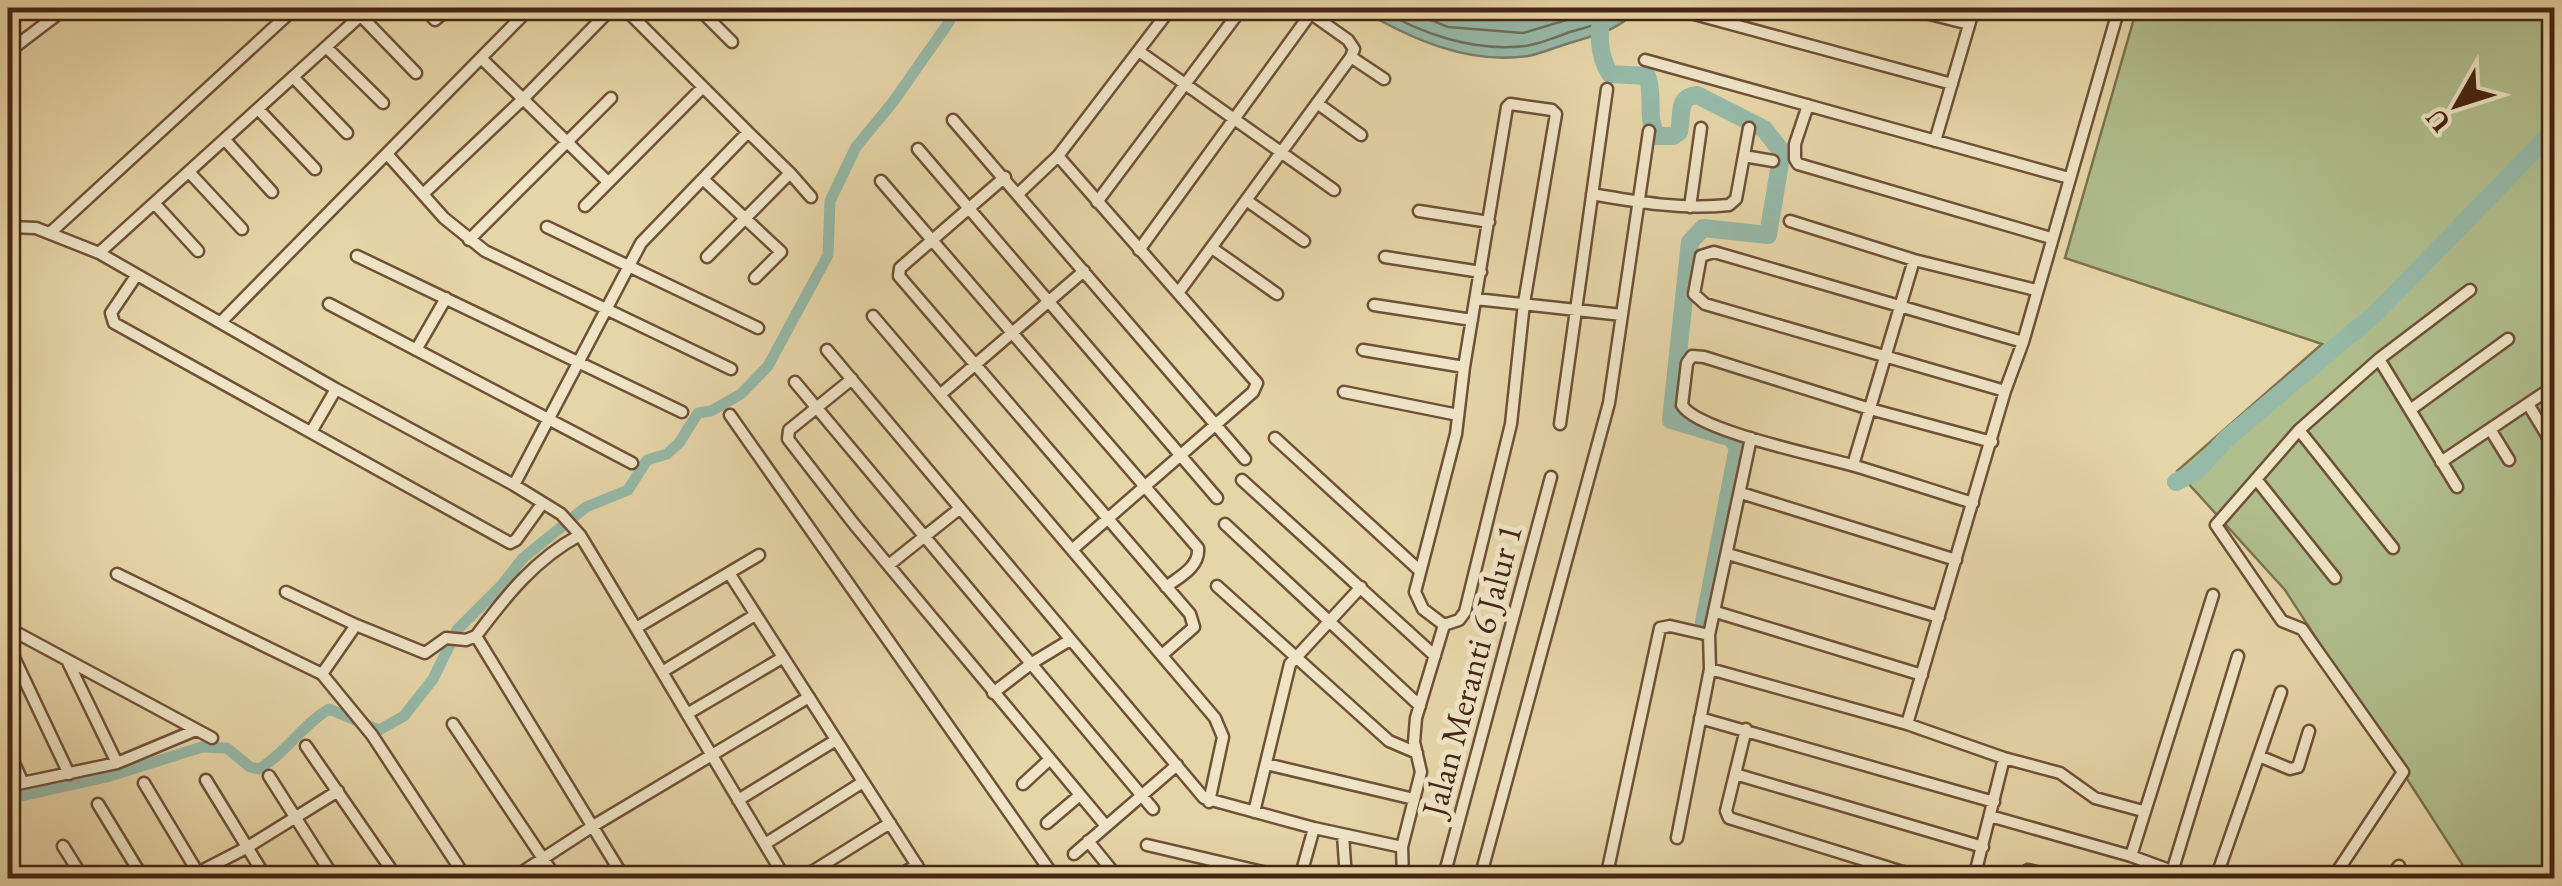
<svg xmlns="http://www.w3.org/2000/svg" width="2562" height="886" font-family="'EB Garamond',serif">
	<style>
		.green { fill: #b0be8c; stroke: #7c7250; stroke-width: 2.5 }
		.water { fill: #96b9a8; stroke: #767e6c; stroke-width: 2.5 }
		.lines { fill: none; stroke-linecap: round; stroke-linejoin: round }
		.shore { stroke: #6e6f5e; stroke-width: 2.5 }
		.canal { stroke: #96b9a8; stroke-width: 11 }
		.river { stroke: #96b9a8; stroke-width: 18 }
		.minor-casing { stroke: #6f5138; stroke-width: 15 }
		.minor { stroke: #efe4c6; stroke-width: 10 }
		.labels { text-anchor: middle; dominant-baseline: central; stroke-width: 10; stroke-linejoin: round; paint-order: stroke }
		.street-label { font-size: 35px; fill: #472513; stroke: #efe4c6 }
	</style>
	<rect width="100%" height="100%" fill="#e6d5a7"/>
	<filter id="stains"><feTurbulence type="fractalNoise" baseFrequency=".002" numOctaves="4"/><feColorMatrix values="0 0 0 0 .2 0 0 0 0 .09 0 0 0 0 .02 0 0 0 .5 -.17"/></filter>
	<radialGradient id="worn" r=".72"><stop offset=".6" stop-color="#630" stop-opacity="0"/><stop offset="1" stop-color="#630" stop-opacity=".3"/></radialGradient>
	<!-- green -->
	<path class="green" d="M2137,8h417v870h-83l-186,-288 -108,-119 145,-127 -257,-86z"/>
	<!-- water -->
	<path class="water" d="M1358,8h283c-27,23 -35,24 -68,34 -15,4 -30,11 -45,14 -61,9 -119,-18 -170,-48z"/>
	<g class="lines">
		<!-- shore -->
		<path class="shore" d="M1378,8c43,26 96,44 147,38 15,-2 31,-9 45,-14 21,-6 39,-10 56,-24
			M1402,8l46,19 75,6 84,-25
			M1440,8c39,14 78,11 117,0"/>
		<!-- canal -->
		<path class="canal" d="M8,799l99,-22 95,-30 25,1 23,19 9,2c27,-16 43,-44 70,-60l50,21 25,-14 29,-37 24,-49 45,-45 21,-27 63,-51 42,-17 19,-30 20,-6 12,-11 19,-30 13,-2 30,-17 27,-28 60,-111 2,-54 26,-54 37,-45 56,-80 4,-14"/>
		<!-- river -->
		<path class="river" d="M1602,8c-3,24 -5,45 8,66l37,2c8,21 -2,41 10,60h16l6,-4c4,-17 -3,-35 18,-37l67,34 18,23 -14,83 -65,-7 -13,14 -19,178 60,18 7,9 -34,175
			M2176,482l21,-11 29,-32 150,-126 178,-183"/>
		<!-- minor casing -->
		<g class="minor-casing">
			<path id="minor" d="M424,8l11,12 14,-12
				M698,8l34,34
				M1906,8l63,16
				M1683,11l269,73
				M360,15l56,58
				M326,47l57,56
				M8,52l58,-44
				M1140,52l194,138
				M1351,57l33,22
				M481,58l127,124
				M1645,60l424,118
				M293,77l54,56
				M1317,103l44,32
				M1808,105l-13,39v15l3,5 253,74
				M258,109l57,60
				M953,120l292,339
				M225,140l47,52
				M1935,141l39,-133
				M918,149l299,349
				M388,155l56,63 41,33 246,118
				M1058,156l199,227 -4,9 -180,157
				M1744,156l29,5
				M190,173l52,56
				M790,173l21,24
				M1005,177l-105,91 -1,8 291,338 4,13 -32,28
				M704,180l77,72 -26,26
				M881,181l317,367c2,19 -19,29 -32,39
				M1019,193l39,-37 113,-148
				M423,194l100,-95 89,-91
				M1592,194c45,8 91,16 137,11l7,-6 13,-71
				M1246,200l58,41
				M1097,202l145,-194
				M155,204l43,47
				M585,206l118,-119
				M1690,207l11,-79
				M1419,211l70,11
				M1790,221l124,39 122,30
				M8,227l28,1 63,25 237,136 178,96 47,29 19,21 23,38 182,305
				M547,227l211,101
				M50,233l245,-225
				M469,240l142,-142
				M1212,248l65,46
				M1139,250l172,-237
				M99,253l270,-245
				M357,256l325,156
				M707,257l83,-84 -42,-41
				M1385,257l96,15
				M136,276l-25,37 3,10 396,220 6,-3 26,-36
				M1178,293l173,-236 3,-8 -6,-9 -45,-32
				M1476,299l146,16
				M329,304l303,159
				M1374,305l98,15
				M873,316l342,402 8,19 -14,65
				M221,322l309,-314
				M416,350l30,-52
				M827,350l377,448 110,30 88,19
				M1363,350l101,17
				M2379,359l78,128
				M852,379l-63,51 -1,9 66,85 252,302
				M795,382l358,427
				M2005,391l-300,-87 -11,-10 7,-38 13,-4 309,90
				M1344,392l114,23
				M941,394l143,-123
				M2528,404l20,33
				M2410,410l98,-71
				M730,415l325,463
				M1560,424l47,-335
				M2490,429l19,31
				M2299,430l94,118
				M311,432l25,-43
				M1275,438l144,132
				M2441,462l103,-69
				M1853,465l61,-205
				M2256,479l79,99
				M1242,480l193,176
				M514,485l127,-242 107,-111 -124,-124
				M1741,493l215,67
				M1973,503c-39,-12 -78,-25 -118,-37 -34,-10 -158,-35 -173,-61l5,-42 5,-7 12,1 166,52 122,33
				M1225,524l195,182
				M1728,554l211,63
				M890,564l69,-55
				M729,573l196,305
				M117,574l205,100 50,61 94,143
				M1217,586l172,155 28,12
				M286,592l70,33
				M1716,612l206,63
				M8,628l204,110
				M636,628l123,-73
				M1709,635l42,-197
				M476,636l148,242
				M8,645l61,129
				M67,660l50,103
				M662,672l93,-57
				M322,674l34,-49 69,28 21,-15 20,2 10,-4c30,-40 59,-77 104,-101
				M993,693l39,-30 38,-23
				M687,714l95,-56
				M1700,718l294,84
				M453,724l103,154
				M1907,724l98,-333 18,-49 96,-334
				M1746,729l-20,82 3,7 193,60
				M306,746l91,132
				M8,750l15,33
				M2259,756l31,13 8,-2 11,-36
				M1266,764l148,35
				M1735,774l248,73
				M269,776l65,102
				M206,780l60,98
				M144,783l57,95
				M1023,784l27,-25
				M8,786l109,-23 79,-33
				M738,800l98,-60
				M98,804l45,74
				M1254,812l36,-148 71,-77
				M1990,816l141,40 60,22
				M1047,823l33,-28
				M1343,835l3,43
				M1677,838l33,-169 197,55 97,34 56,15 35,25 48,13
				M1088,841l26,32
				M765,844l98,-62
				M1147,845l141,33
				M63,846l20,32
				M1074,854l103,-89
				M2131,856l82,-261
				M1403,872l50,6
				M2172,872l66,-216
				M1444,876l107,-399
				M188,878l58,-30 92,-57
				M513,878l80,-52 216,-129
				M802,878l88,-55
				M895,878l22,-13
				M1300,878l14,-50
				M1403,878l-1,-31 19,-75 -7,-30 2,-24 28,-93 15,-5 6,-8 46,-188 13,-121 32,-189 -4,-4 -42,-6 -3,3 -43,260 -8,67 -41,158 8,17 21,16
				M1480,878l129,-475 40,-272
				M1606,878l54,-250 10,-2 39,9 1,34
				M1974,878l30,-120
				M2023,878l5,-8 34,8
				M2216,878l65,-186
				M2333,878l70,-106 -101,-143 -20,-8 -66,-96 83,-95 80,-71 91,-69
				M2391,878l8,-12
				M2445,878l2,-3"/>
		</g>
		<!-- minor -->
		<use href="#minor" class="minor"/>
	</g>
	<g class="labels">
		<!-- street labels -->
		<g class="street-label">
			<text transform="translate(1471 670) rotate(-75)">Jalan Meranti 6 Jalur 1</text>
		</g>
	</g>
	<!-- margin -->
	<rect width="2562" height="886" fill="none" stroke="#e6d5a7" stroke-width="40"/>
	<rect x="10" y="10" width="2542" height="866" fill="none" stroke="#472513" stroke-width="5"/>
	<rect x="20" y="20" width="2522" height="846" fill="none" stroke="#472513" stroke-width="2.5"/>
	<!-- north arrow -->
	<g transform="translate(2457 105) rotate(231)" stroke="#efe4c6" stroke-width="8" paint-order="stroke">
	<path d="M0-8L18 38L0 25L-18 38Z" fill="#472513"/>
	<text y="-15" font-size="28" font-weight="bold" text-anchor="middle" fill="#472513">U</text>
	</g>
	<rect width="100%" height="100%" filter="url(#stains)"/>
	<rect width="100%" height="100%" fill="url(#worn)"/>
</svg>
